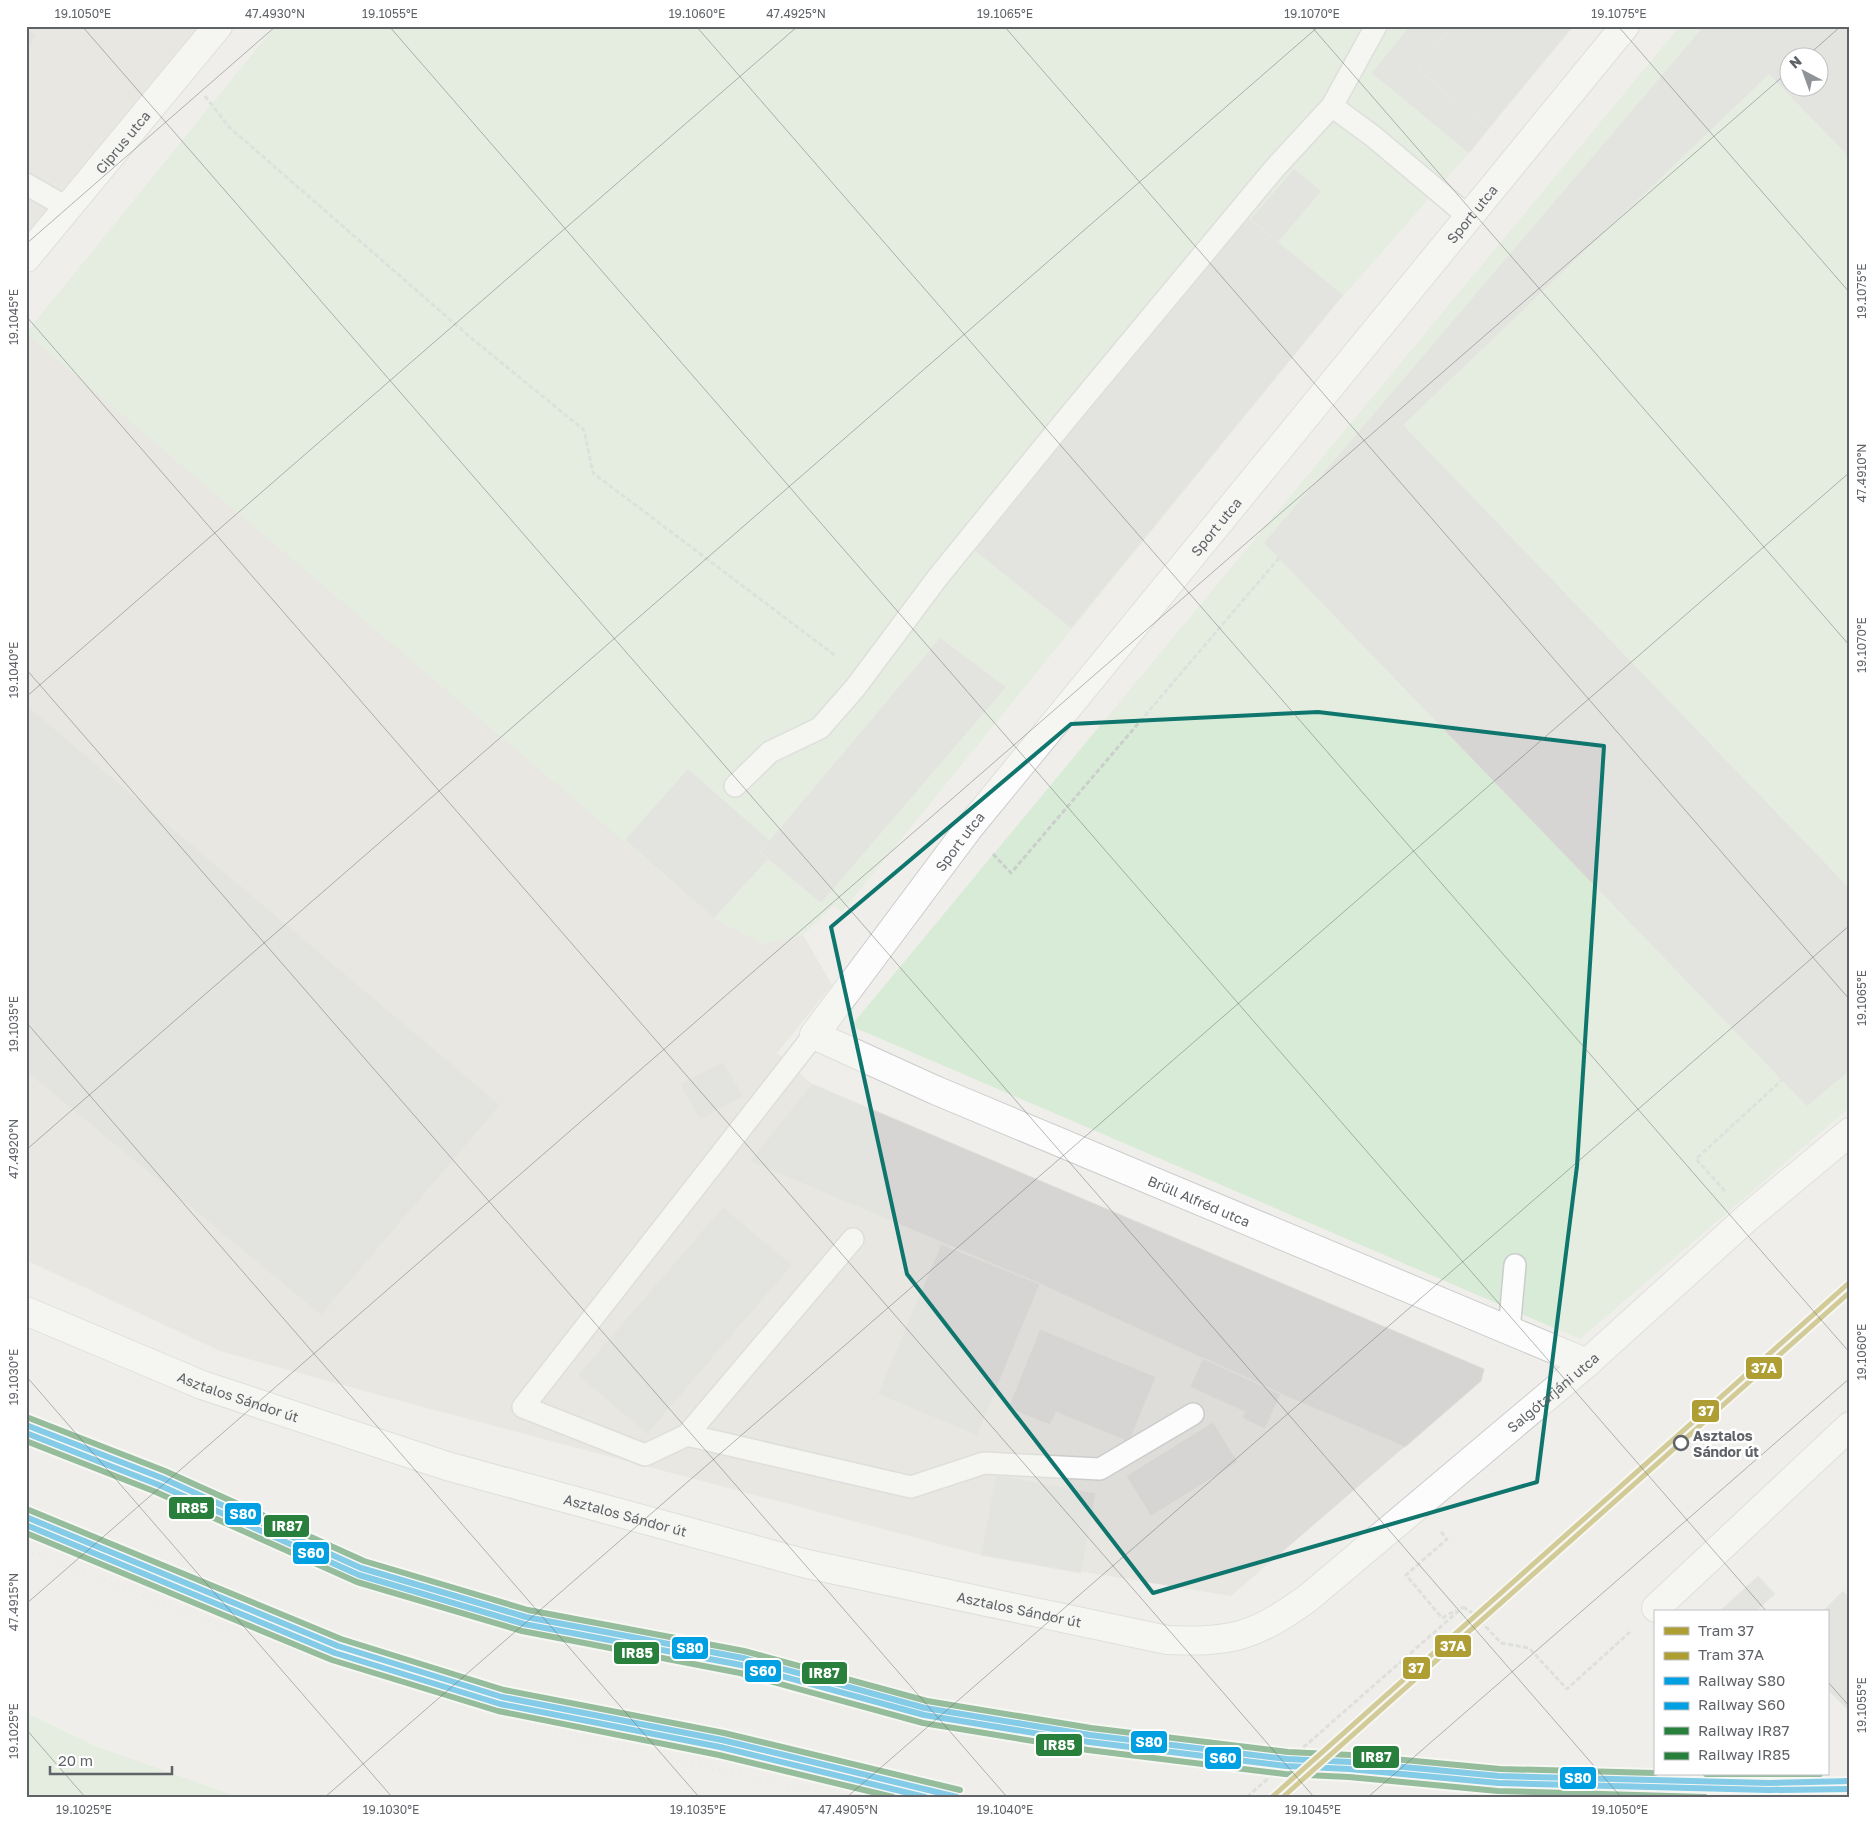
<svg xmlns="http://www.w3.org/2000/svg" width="1876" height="1823" font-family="'Golos Text',sans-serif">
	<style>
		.industrial { fill: #dfddda }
		.green { fill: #d8ebd6; fill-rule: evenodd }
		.building { fill: #d6d5d3; stroke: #deddd9; fill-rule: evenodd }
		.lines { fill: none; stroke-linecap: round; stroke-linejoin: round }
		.service-casing { stroke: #cbcccc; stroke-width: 24 }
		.minor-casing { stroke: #cbcccc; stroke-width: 30 }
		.path { stroke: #cacfcc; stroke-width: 3; stroke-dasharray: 5 2.5; stroke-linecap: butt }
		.service { stroke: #fdfcfc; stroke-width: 21 }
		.minor { stroke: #fdfcfc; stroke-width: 28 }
		.rail { stroke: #e4e4e4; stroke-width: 4; stroke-dasharray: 1 6; stroke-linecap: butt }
		.rail-1-casing { stroke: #fff; stroke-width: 10 }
		.rail-2-casing { stroke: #fff; stroke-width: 10 }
		.rail-3-casing { stroke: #fff; stroke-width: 10 }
		.rail-4-casing { stroke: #fff; stroke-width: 10 }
		.rail-1 { stroke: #00a0e3; stroke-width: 6 }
		.rail-2 { stroke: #00a0e3; stroke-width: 6 }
		.rail-3 { stroke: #29803c; stroke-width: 6 }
		.rail-4 { stroke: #29803c; stroke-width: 6 }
		.tram-1-casing { stroke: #fff; stroke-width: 9 }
		.tram-2-casing { stroke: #fff; stroke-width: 9 }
		.tram-1 { stroke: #af9e34; stroke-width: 5 }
		.tram-2 { stroke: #af9e34; stroke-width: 5 }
		.marked { fill: none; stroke: #0f766e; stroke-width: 4; stroke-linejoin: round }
		.ticks { fill: none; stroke: #5f6368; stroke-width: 1; stroke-opacity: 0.45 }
		.stop-dot { fill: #fff; stroke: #5f6368; stroke-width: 2.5 }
		.labels { text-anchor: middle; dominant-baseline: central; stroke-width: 5; stroke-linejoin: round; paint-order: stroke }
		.street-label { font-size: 14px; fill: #5f6368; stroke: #fff }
		.stop-label { font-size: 14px; font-weight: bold; fill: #5f6368; stroke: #fff; text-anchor: start }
		.line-badge { stroke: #fff; stroke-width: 2 }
		.badge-label { font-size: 14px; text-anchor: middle; font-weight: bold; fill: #fff }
		.neatline { fill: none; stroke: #5f6368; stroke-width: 2 }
		.ticks-label { font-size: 12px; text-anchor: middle; fill: #5f6368 }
	</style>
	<rect width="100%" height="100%" fill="#efeeea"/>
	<!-- industrial -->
	<path class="industrial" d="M26,26h192l-192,232z
		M26,333l735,611 42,-9 29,50 -55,68 35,31 672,285 -3,12 -250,215 -250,-41 -580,-154 -181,-50 -194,-91z"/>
	<!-- green -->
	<path class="green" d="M275,26h1299l-105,127 -137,156 -490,603 -8,-7 -31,30 -42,9 -47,-26 -688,-585z
		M1680,26h170v1081l-270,232 -729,-313zM1788,58h30v30h-30z
		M26,1713l69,33 143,51h-212z"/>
	<!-- building -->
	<path class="building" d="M1410,26h42l-35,43 72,59 -20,25 -97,-80z
		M1452,26h121l-84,102 -72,-59z
		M1704,26h146v132l-81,-84 -366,351 447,464v181l-43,36 -543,-563zM1788,58h30v30h-30z
		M26,30l10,5 -10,19z
		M1294,169l27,22 -43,51 -27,-23z
		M1235,207l108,88 -272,333 -109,-88z
		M940,638l66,49 -185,216 -61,-51z
		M26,705l474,400 -179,210 -295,-244z
		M688,769l82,72 -10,11 8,7 -54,59 -89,-78z
		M723,1062l20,34 -43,24 -20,-36z
		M812,1084l672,285 -3,12 -76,66 -124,-53 -241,-110 -290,-123z
		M723,1207l69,58 -145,169 -69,-59z
		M941,1244l99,40 -63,151 -99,-41z
		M1040,1329l116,48 -27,65 -73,-30 -6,13 -42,-17z
		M1203,1358l78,36 -16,35 -23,-11 3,-6 -55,-25z
		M1213,1422l25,40 -87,54 -25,-40z
		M996,1475l100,18 -15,80 -100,-18z
		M1758,1576l17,18 -20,18h-36z
		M1843,1591l5,6 2,-1v112l-2,2 -21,-21v-77h-5z"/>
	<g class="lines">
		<!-- service casing -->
		<g class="service-casing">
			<path id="service" d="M1332,106l44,-80
				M26,184l42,24
				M735,786l35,-34 50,-24 35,-40 83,-111 126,-155 210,-253 58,-63 42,31 95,80
				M814,1035l-291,372 122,48 42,-20 224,52 73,-24 116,6 93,-55
				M1509,1331l6,-66
				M687,1435l166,-196"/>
		</g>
		<!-- minor casing -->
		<g class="minor-casing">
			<g id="minor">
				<path id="s1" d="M26,258l192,-232"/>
				<path id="s2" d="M26,1311l176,74 245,81 360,98 360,76c66,3 88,-4 141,-42l279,-235 161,-146 102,-85"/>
				<path id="s3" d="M1587,1363l-652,-273 -121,-55 154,-206 657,-803"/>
				<path d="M1656,1608l194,-182"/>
			</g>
		</g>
		<!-- path -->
		<path class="path" d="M205,96l24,31 241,210 114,93 9,43 244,184
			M993,854l18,19 268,-315
			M1725,1191l-29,-32 86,-79
			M1441,1532l6,7 -41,36 36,43 14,-8
			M1463,1607l11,7 27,29 28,5 38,41 63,-57
			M1247,1797l216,-190"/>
		<!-- service -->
		<use href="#service" class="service"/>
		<!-- minor -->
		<use href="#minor" class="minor"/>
		<!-- rail -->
		<path class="rail" d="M26,1549c265,111 541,192 822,248"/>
		<!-- rail-1 casing -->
		<g class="rail-1-casing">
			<path id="rail-1" d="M26,1425l136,53 199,90 165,49 217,41 182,50 165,27 197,24 63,3 149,14 270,7 81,-2
				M26,1517l312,129 164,51 220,43 235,57"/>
		</g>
		<!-- rail-2 casing -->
		<g class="rail-2-casing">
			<path id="rail-2" d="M26,1433l133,52 200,90 165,49 217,41 183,50 165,27 197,24 63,3 149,14 271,7 81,-1
				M26,1525l309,128 165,51 220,43 205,50"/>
		</g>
		<!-- rail-3 casing -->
		<g class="rail-3-casing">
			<path id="rail-3" d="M29,1418l136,53 199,90 164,49 216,41 183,50 164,27 197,24 63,3 149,14 155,4
				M29,1510l312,129 163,51 220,43 236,57
				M1706,1774h114"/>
		</g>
		<!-- rail-4 casing -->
		<g class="rail-4-casing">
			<path id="rail-4" d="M26,1441l130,51 201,90 165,49 218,42 183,50 165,27 197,24 64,3 149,14 207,6
				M26,1533l306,127 166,51 221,44 174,42"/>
		</g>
		<!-- rail-1 -->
		<use href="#rail-1" class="rail-1"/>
		<!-- rail-2 -->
		<use href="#rail-2" class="rail-2"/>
		<!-- rail-3 -->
		<use href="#rail-3" class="rail-3"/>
		<!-- rail-4 -->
		<use href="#rail-4" class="rail-4"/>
		<!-- tram-1 casing -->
		<g class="tram-1-casing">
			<path id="tram-1" d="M1272,1797l578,-515"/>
		</g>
		<!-- tram-2 casing -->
		<g class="tram-2-casing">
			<path id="tram-2" d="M1283,1797l567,-505"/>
		</g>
		<!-- tram-1 -->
		<use href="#tram-1" class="tram-1"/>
		<!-- tram-2 -->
		<use href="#tram-2" class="tram-2"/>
	</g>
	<!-- marked area -->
	<path d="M0 0H1876V1823H0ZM1318,712l286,34 -27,420 -40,316 -384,111 -246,-319 -76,-347 240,-203z" fill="#efeeea" fill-opacity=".55" fill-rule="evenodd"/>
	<path class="marked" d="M1318,712l286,34 -27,420 -40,316 -384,111 -246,-319 -76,-347 240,-203z"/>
	<!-- ticks -->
	<path class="ticks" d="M82,26l1539,1771M389,26l1378,1586M696,26l1154,1327M1004,26l846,974M1311,26l539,620M1618,26l232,267M1805,58l36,-32M26,244l250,-218M26,316l1288,1481M26,669l981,1128M26,697l772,-671M26,1022l673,775M26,1150l1293,-1124M26,1376l366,421M26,1604l1762,-1532M1827,1681l23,26M26,1729l59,68M325,1797l1525,-1325M847,1797l1003,-872M1368,1797l482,-419"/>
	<!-- markers -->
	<circle class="stop-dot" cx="1681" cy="1443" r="7"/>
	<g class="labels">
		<!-- street labels -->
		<g class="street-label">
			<text stroke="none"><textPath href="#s1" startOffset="151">Ciprus utca</textPath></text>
			<text stroke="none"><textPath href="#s3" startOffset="1892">Sport utca</textPath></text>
			<text stroke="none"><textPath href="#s3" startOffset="1488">Sport utca</textPath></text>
			<text stroke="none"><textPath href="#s3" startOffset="1082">Sport utca</textPath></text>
			<text transform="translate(1199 1201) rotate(23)">Brüll Alfréd utca</text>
			<text stroke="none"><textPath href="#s2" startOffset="1661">Salgótarjáni utca</textPath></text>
			<text stroke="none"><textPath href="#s2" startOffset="229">Asztalos Sándor út</textPath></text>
			<text stroke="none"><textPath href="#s2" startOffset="634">Asztalos Sándor út</textPath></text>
			<text stroke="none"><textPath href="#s2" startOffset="1039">Asztalos Sándor út</textPath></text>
		</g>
		<!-- stop labels -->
		<g class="stop-label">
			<text x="1693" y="1435">Asztalos<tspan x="1693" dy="16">Sándor út</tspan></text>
		</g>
	</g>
	<g class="line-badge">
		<rect x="1745" y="1356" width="38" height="24" rx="5" fill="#af9e34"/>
		<rect x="1691" y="1399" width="29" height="24" rx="5" fill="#af9e34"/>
		<rect x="168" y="1496" width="47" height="24" rx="5" fill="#29803c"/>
		<rect x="224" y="1502" width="38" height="24" rx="5" fill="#00a0e3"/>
		<rect x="263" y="1514" width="47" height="24" rx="5" fill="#29803c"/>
		<rect x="292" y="1541" width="38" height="24" rx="5" fill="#00a0e3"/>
		<rect x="1434" y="1634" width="38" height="24" rx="5" fill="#af9e34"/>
		<rect x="671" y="1636" width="38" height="24" rx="5" fill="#00a0e3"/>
		<rect x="613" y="1641" width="47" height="24" rx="5" fill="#29803c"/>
		<rect x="1402" y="1656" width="29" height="24" rx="5" fill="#af9e34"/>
		<rect x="744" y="1659" width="38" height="24" rx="5" fill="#00a0e3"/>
		<rect x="801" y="1661" width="47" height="24" rx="5" fill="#29803c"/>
		<rect x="1130" y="1730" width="38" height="24" rx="5" fill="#00a0e3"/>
		<rect x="1035" y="1733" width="48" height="24" rx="5" fill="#29803c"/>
		<rect x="1352" y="1745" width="48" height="24" rx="5" fill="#29803c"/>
		<rect x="1204" y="1746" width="38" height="24" rx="5" fill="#00a0e3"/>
		<rect x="1559" y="1766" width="38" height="24" rx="5" fill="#00a0e3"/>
	</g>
	<g class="badge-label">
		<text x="1764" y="1373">37A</text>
		<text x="1706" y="1416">37</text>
		<text x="192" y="1513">IR85</text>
		<text x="243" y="1519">S80</text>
		<text x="287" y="1531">IR87</text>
		<text x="311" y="1558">S60</text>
		<text x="1453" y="1651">37A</text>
		<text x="690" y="1653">S80</text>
		<text x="637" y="1658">IR85</text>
		<text x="1416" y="1673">37</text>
		<text x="763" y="1676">S60</text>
		<text x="824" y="1678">IR87</text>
		<text x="1149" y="1747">S80</text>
		<text x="1059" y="1750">IR85</text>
		<text x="1376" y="1762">IR87</text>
		<text x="1223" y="1763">S60</text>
		<text x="1578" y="1783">S80</text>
	</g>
	<!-- border -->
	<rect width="1876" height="1823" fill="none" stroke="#ffffff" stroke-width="55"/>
	<!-- legend -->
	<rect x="1654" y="1610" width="175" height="165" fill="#ffffff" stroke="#bfc1c3"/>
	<rect x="1664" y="1627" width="25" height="8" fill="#af9e34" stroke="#bfc1c3"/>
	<text x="1698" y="1636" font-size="15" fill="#5f6368">Tram 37</text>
	<rect x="1664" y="1652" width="25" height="8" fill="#af9e34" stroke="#bfc1c3"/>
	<text x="1698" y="1660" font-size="15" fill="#5f6368">Tram 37A</text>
	<rect x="1664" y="1677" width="25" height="8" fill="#00a0e3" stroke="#bfc1c3"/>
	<text x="1698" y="1686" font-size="15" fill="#5f6368">Railway S80</text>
	<rect x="1664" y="1702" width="25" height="8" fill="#00a0e3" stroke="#bfc1c3"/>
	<text x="1698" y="1710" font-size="15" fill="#5f6368">Railway S60</text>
	<rect x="1664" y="1727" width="25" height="8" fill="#29803c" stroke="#bfc1c3"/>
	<text x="1698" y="1736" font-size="15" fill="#5f6368">Railway IR87</text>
	<rect x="1664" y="1752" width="25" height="8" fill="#29803c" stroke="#bfc1c3"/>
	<text x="1698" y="1760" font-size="15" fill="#5f6368">Railway IR85</text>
	<!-- north arrow -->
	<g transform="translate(1804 72) rotate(319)"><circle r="24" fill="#ffffff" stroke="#bfc1c3"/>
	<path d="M0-4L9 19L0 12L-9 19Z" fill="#919496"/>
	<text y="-8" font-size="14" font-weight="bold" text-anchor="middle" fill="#5f6368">N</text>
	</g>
	<!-- scale -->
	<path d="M50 1766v8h122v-8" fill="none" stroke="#5f6368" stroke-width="2.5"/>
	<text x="58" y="1766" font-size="15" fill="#5f6368" stroke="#ffffff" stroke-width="4" paint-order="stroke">20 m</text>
	<rect x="28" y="28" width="1820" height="1768" class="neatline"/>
	<g class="ticks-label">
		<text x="83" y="18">19.1050°E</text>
		<text x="275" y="18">47.4930°N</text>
		<text x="390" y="18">19.1055°E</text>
		<text x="697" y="18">19.1060°E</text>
		<text x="796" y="18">47.4925°N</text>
		<text x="1005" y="18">19.1065°E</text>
		<text x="1312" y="18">19.1070°E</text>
		<text x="1619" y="18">19.1075°E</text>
		<text transform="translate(1862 291) rotate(-90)" y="4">19.1075°E</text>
		<text transform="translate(14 317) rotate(-90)" y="4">19.1045°E</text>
		<text transform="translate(1862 473) rotate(-90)" y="4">47.4910°N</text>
		<text transform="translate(1862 645) rotate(-90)" y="4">19.1070°E</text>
		<text transform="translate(14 670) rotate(-90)" y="4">19.1040°E</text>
		<text transform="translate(1862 998) rotate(-90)" y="4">19.1065°E</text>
		<text transform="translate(14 1024) rotate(-90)" y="4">19.1035°E</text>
		<text transform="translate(14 1149) rotate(-90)" y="4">47.4920°N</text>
		<text transform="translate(1862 1352) rotate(-90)" y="4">19.1060°E</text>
		<text transform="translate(14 1377) rotate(-90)" y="4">19.1030°E</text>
		<text transform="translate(14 1602) rotate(-90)" y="4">47.4915°N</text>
		<text transform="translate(1862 1705) rotate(-90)" y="4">19.1055°E</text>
		<text transform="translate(14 1731) rotate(-90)" y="4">19.1025°E</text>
		<text x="84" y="1814">19.1025°E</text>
		<text x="391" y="1814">19.1030°E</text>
		<text x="698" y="1814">19.1035°E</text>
		<text x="848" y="1814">47.4905°N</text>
		<text x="1005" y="1814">19.1040°E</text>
		<text x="1313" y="1814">19.1045°E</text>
		<text x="1620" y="1814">19.1050°E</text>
	</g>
</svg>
